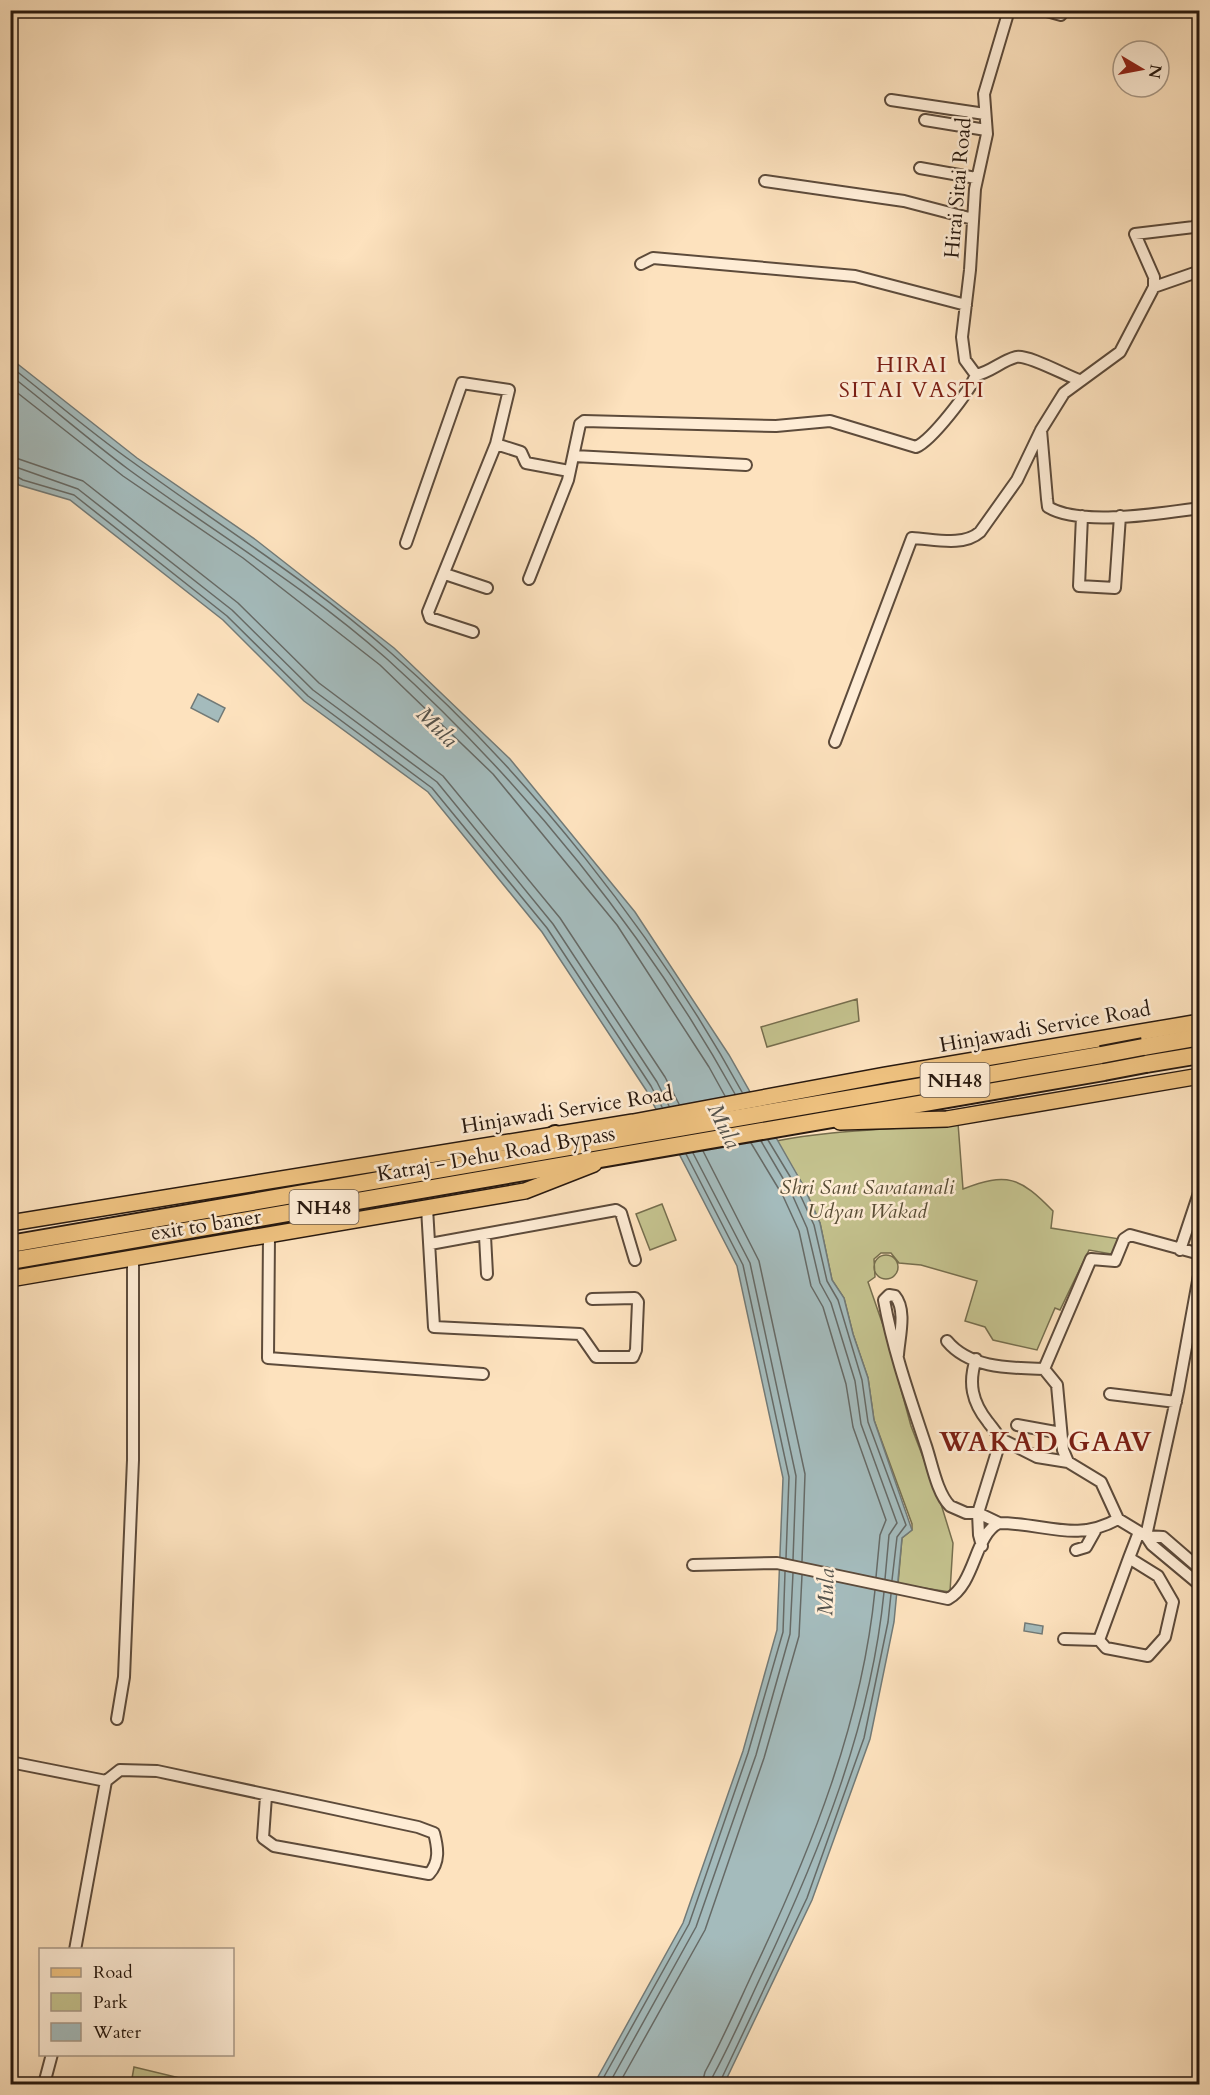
<svg xmlns="http://www.w3.org/2000/svg" width="1210" height="2095" font-family="Cardo,serif">
	<style>
		.green { fill: #c4c28e; stroke: #766e4e; stroke-width: 1.5 }
		.water { fill: #a4bbbc; stroke: #727a77; stroke-width: 1.5 }
		.lines { fill: none; stroke-linecap: round; stroke-linejoin: round }
		.shore { stroke: #666a66; stroke-width: 1.5 }
		.minor-casing { stroke: #5d4b3b; stroke-width: 14 }
		.primary-casing { stroke: #28190f; stroke-width: 18 }
		.trunk-casing { stroke: #28190f; stroke-width: 20 }
		.minor { stroke: #feecd5; stroke-width: 10 }
		.primary { stroke: #eec17f; stroke-width: 15 }
		.trunk { stroke: #eec17f; stroke-width: 16 }
		.trunk-bridge-casing { stroke: #28190f; stroke-width: 20; stroke-linecap: butt }
		.trunk-bridge { stroke: #eec17f; stroke-width: 16 }
		.labels { text-anchor: middle; dominant-baseline: central; stroke-width: 5; stroke-linejoin: round; paint-order: stroke }
		.shield { fill: #feecd5; stroke: #68584a; stroke-width: 1.5 }
		.shield-label { font-size: 20px; font-weight: bold; fill: #28190f }
		.street-label { font-size: 21px; fill: #28190f; stroke: #feecd5 }
		.park-label { font-size: 21px; font-style: italic; fill: #574c35; stroke: #feecd5 }
		.neighbourhood-label { font-size: 22px; letter-spacing: 1.5px; fill: #7a1f14; stroke: #feecd5 }
		.water-label { font-size: 22px; font-style: italic; fill: #53524c; stroke: #feecd5 }
		.district-label { font-size: 27px; font-weight: bold; letter-spacing: 1.5px; fill: #7a1f14; stroke: #feecd5 }
	</style>
	<rect width="100%" height="100%" fill="#fde2be"/>
	<filter id="stains"><feTurbulence type="fractalNoise" baseFrequency=".00333" numOctaves="4"/><feColorMatrix values="0 0 0 0 .2 0 0 0 0 .09 0 0 0 0 .02 0 0 0 .5 -.17"/></filter>
	<radialGradient id="worn" r=".72"><stop offset=".6" stop-color="#630" stop-opacity="0"/><stop offset="1" stop-color="#630" stop-opacity=".3"/></radialGradient>
	<!-- green -->
	<path class="green" d="M857,999l2,22 -92,26 -6,-20z
		M958,1123l5,66c44,-17 57,-12 90,22l-2,17 69,11 -3,16 -28,-5 -29,60 -5,-2 -18,42 -44,-10 -8,-13 -20,-6 12,-40 -56,-16 -22,-2 -8,-10h-10l-7,6 1,18 -7,5 17,49 26,95 30,78 12,39 -3,49 -52,-8 4,-46 10,-8v-6l-38,-104 -6,-42 -15,-44 -9,-36 -12,-18 -12,-57 -17,-38 -27,-44c60,-12 121,-11 182,-18z
		M662,1204l14,36 -26,10 -14,-36z
		M874 1267a12 12 0 1 1 24 0a12 12 0 1 1-24 0Z
		M134,2067l50,12 -2,5h-51z"/>
	<!-- water -->
	<path class="water" d="M10,358l127,100 119,82 138,108 116,111 125,153 94,143 74,130 17,38 12,57 12,18 9,36 15,44 6,42 38,110 -10,8 -8,84 -24,117 -58,161 -88,184h-130l89,-161 60,-172 34,-121 6,-152 -46,-212 -91,-176 -104,-158 -114,-140 -124,-91 -81,-81 -153,-120 -51,-15 -8,-8z
		M198,694l27,14 -7,14 -27,-14z
		M1025,1623l18,3 -1,8 -18,-3z"/>
	<g class="lines">
		<!-- shore -->
		<path class="shore" d="M10,366c41,32 81,67 124,97 86,63 177,119 257,190 136,119 264,281 351,439
			M10,375c40,31 78,64 118,94 86,63 179,119 259,190 137,124 258,273 348,435
			M10,387l113,89 120,82 137,107 113,109 124,151 92,142 16,29
			M10,456l73,25 155,122 81,80 124,93 117,142 105,159 14,27
			M10,465l68,24 154,121 81,80 124,92 116,142 104,158 12,24
			M10,473l13,7 51,15 153,121 81,80 124,92 115,140 104,158 11,21
			M768,1140l29,48 17,37 13,56 11,19 24,80 6,42 38,103 -9,12 -5,43
			M761,1141l30,51 16,36 13,55 11,20 24,78 6,43 36,99 -8,12 -4,44
			M751,1143l32,53 16,35 12,55 12,21 23,77 7,43 33,93 -6,15 -4,42
			M703,1151l56,110 46,213 -3,87
			M693,1153l57,110 46,213 -3,84
			M686,1154l57,111 46,212 -3,81
			M600,2084l89,-160 59,-171 35,-121 2,-60
			M609,2084l87,-157 60,-172 34,-121 3,-61
			M619,2084l86,-154 59,-172 35,-122 3,-61
			M702,2084l3,-12c18,-33 33,-68 49,-102 57,-120 108,-247 121,-380
			M711,2084l2,-8c18,-33 33,-68 49,-102 57,-121 109,-248 122,-382
			M719,2084l88,-186 57,-160 24,-116 3,-28"/>
		<!-- minor casing -->
		<g class="minor-casing">
			<path id="minor" d="M1009,10l-25,84 3,40 -12,55 -5,81 -8,67 3,23 11,15c15,-3 25,-14 40,-18 11,-3 49,18 63,23
				M1043,10l18,5 1,-5
				M891,100l94,14
				M925,120l61,10
				M920,168l56,10
				M765,181l139,20 69,18
				M641,264l12,-6 202,18 111,29
				M1154,287v-10l-19,-43 59,-7 6,-5
				M1041,430l6,69 1,8c33,20 114,6 152,1
				M496,444l25,8 5,11 43,8
				M574,456l172,9
				M1082,516l-3,70 36,2 5,-72
				M406,543l56,-160 47,7 -13,54 -68,168 2,6 43,14
				M445,574l42,14
				M529,579l39,-99 12,-56 4,-3 192,5 54,-5 86,26c16,-7 53,-55 60,-72
				M835,742l77,-204c22,1 51,9 68,-6l37,-52 24,-50 23,-37 56,-41 34,-65 46,-16
				M427,1208l7,119 146,7 16,23h37l3,-7 2,-48 -3,-4 -43,1
				M269,1236l-1,122 215,16
				M485,1236l2,38
				M430,1244l186,-34 5,3 14,47
				M1180,1250l20,-60
				M1200,1270l-22,121 -32,145 6,9 48,40
				M947,1341c23,28 65,27 97,28l47,-110 24,2 9,-22 6,-4 70,19
				M898,1355c1,-17 9,-45 -3,-59l-6,-1 -5,5c9,50 26,98 42,146 6,18 11,47 24,60l16,7h12l1,22 3,11
				M976,1359c-8,24 -4,43 12,63 5,7 11,12 12,20l-22,71 21,10
				M1044,1369l13,16 6,65 5,12 33,20 17,37 28,17 17,1 37,32
				M1110,1394l66,8
				M1017,1425l44,8
				M999,1438l38,19 31,5
				M1076,1550l10,-3 9,-16
				M1129,1558l29,18 15,26 -8,35 -17,19 -42,-8 -7,-8 30,-82 10,-26
				M693,1565l84,-2 171,36c28,-16 26,-64 51,-76 46,0 76,20 119,-4
				M1064,1639l35,1
				M117,1719l7,-42 9,-217v-202
				M10,1762l96,19
				M75,1950l31,-169 14,-11 37,1 261,56 16,6c4,15 6,29 -5,41l-155,-28 -11,-8 3,-42
				M44,2084l8,-30"/>
		</g>
		<!-- primary casing -->
		<g class="primary-casing">
			<path id="primary" d="M840,1122l107,-3 253,-43
				M10,1223l623,-101 252,-47 315,-53
				M10,1279l515,-88 69,-27"/>
		</g>
		<!-- trunk casing -->
		<g class="trunk-casing">
			<path id="trunk" d="M1143,1047l57,-10
				M1146,1064l54,-9
				M532,1151l23,-17
				M10,1244l1091,-189
				M10,1261l1094,-189"/>
		</g>
		<!-- minor -->
		<use href="#minor" class="minor"/>
		<!-- primary -->
		<use href="#primary" class="primary"/>
		<!-- trunk -->
		<use href="#trunk" class="trunk"/>
		<!-- trunk-bridge casing -->
		<g class="trunk-bridge-casing">
			<path id="trunk-bridge" d="M1101,1055l42,-8
				M1104,1072l42,-8"/>
		</g>
		<!-- trunk-bridge -->
		<use href="#trunk-bridge" class="trunk-bridge"/>
	</g>
	<g class="labels">
		<!-- shield labels -->
		<g class="shield">
			<rect x="920.5" y="1063" width="69" height="34" rx="4.5"/>
			<rect x="289.5" y="1190" width="69" height="34" rx="4.5"/>
		</g>
		<g class="shield-label">
			<text x="955" y="1080">NH48</text>
			<text x="324" y="1207">NH48</text>
		</g>
		<!-- street labels -->
		<g class="street-label">
			<text transform="translate(958 188) rotate(-85)">Hirai Sitai Road</text>
			<text transform="translate(1045 1027) rotate(-10)">Hinjawadi Service Road</text>
			<text transform="translate(567 1110) rotate(-9)">Hinjawadi Service Road</text>
			<text transform="translate(496 1154) rotate(-10)">Katraj - Dehu Road Bypass</text>
			<text transform="translate(206 1225) rotate(-9)">exit to baner</text>
		</g>
		<!-- park labels -->
		<g class="park-label">
			<text x="867" y="1187">Shri Sant Savatamali<tspan x="867" dy="24">Udyan Wakad</tspan></text>
		</g>
		<!-- neighbourhood labels -->
		<g class="neighbourhood-label">
			<text x="912" y="365">HIRAI<tspan x="912" dy="25">SITAI VASTI</tspan></text>
		</g>
		<!-- water labels -->
		<g class="water-label">
			<text transform="translate(437 727) rotate(45)">Mula</text>
			<text transform="translate(724 1126) rotate(64)">Mula</text>
			<text transform="translate(826 1592) rotate(-88)">Mula</text>
		</g>
		<!-- district labels -->
		<g class="district-label">
			<text x="1046" y="1442">WAKAD GAAV</text>
		</g>
	</g>
	<!-- margin -->
	<rect width="1210" height="2095" fill="none" stroke="#fde2be" stroke-width="36"/>
	<rect x="12" y="12" width="1186" height="2071" fill="none" stroke="#28190f" stroke-width="3"/>
	<rect x="18" y="18" width="1174" height="2059" fill="none" stroke="#28190f" stroke-width="1.5"/>
	<!-- legend -->
	<rect x="39" y="1948" width="195" height="108" fill="#feecd5" stroke="#a89886" stroke-width="1.5"/>
	<rect x="51" y="1968" width="30" height="9" fill="#eec17f" stroke="#a89886" stroke-width="1.5"/>
	<text x="93" y="1978" font-size="18" fill="#28190f">Road</text>
	<rect x="51" y="1993" width="30" height="18" fill="#c4c28e" stroke="#a89886" stroke-width="1.5"/>
	<text x="93" y="2008" font-size="18" fill="#28190f">Park</text>
	<rect x="51" y="2023" width="30" height="18" fill="#a4bbbc" stroke="#a89886" stroke-width="1.5"/>
	<text x="93" y="2038" font-size="18" fill="#28190f">Water</text>
	<!-- north arrow -->
	<g transform="translate(1141 69) rotate(100)"><circle r="28" fill="#feecd5" stroke="#a89886" stroke-width="1.5"/>
	<path d="M0-4.5L10 22L0 15L-10 22Z" fill="#8f2418"/>
	<text y="-9" font-size="16" font-weight="bold" text-anchor="middle" fill="#28190f">N</text>
	</g>
	<rect width="100%" height="100%" filter="url(#stains)"/>
	<rect width="100%" height="100%" fill="url(#worn)"/>
</svg>
